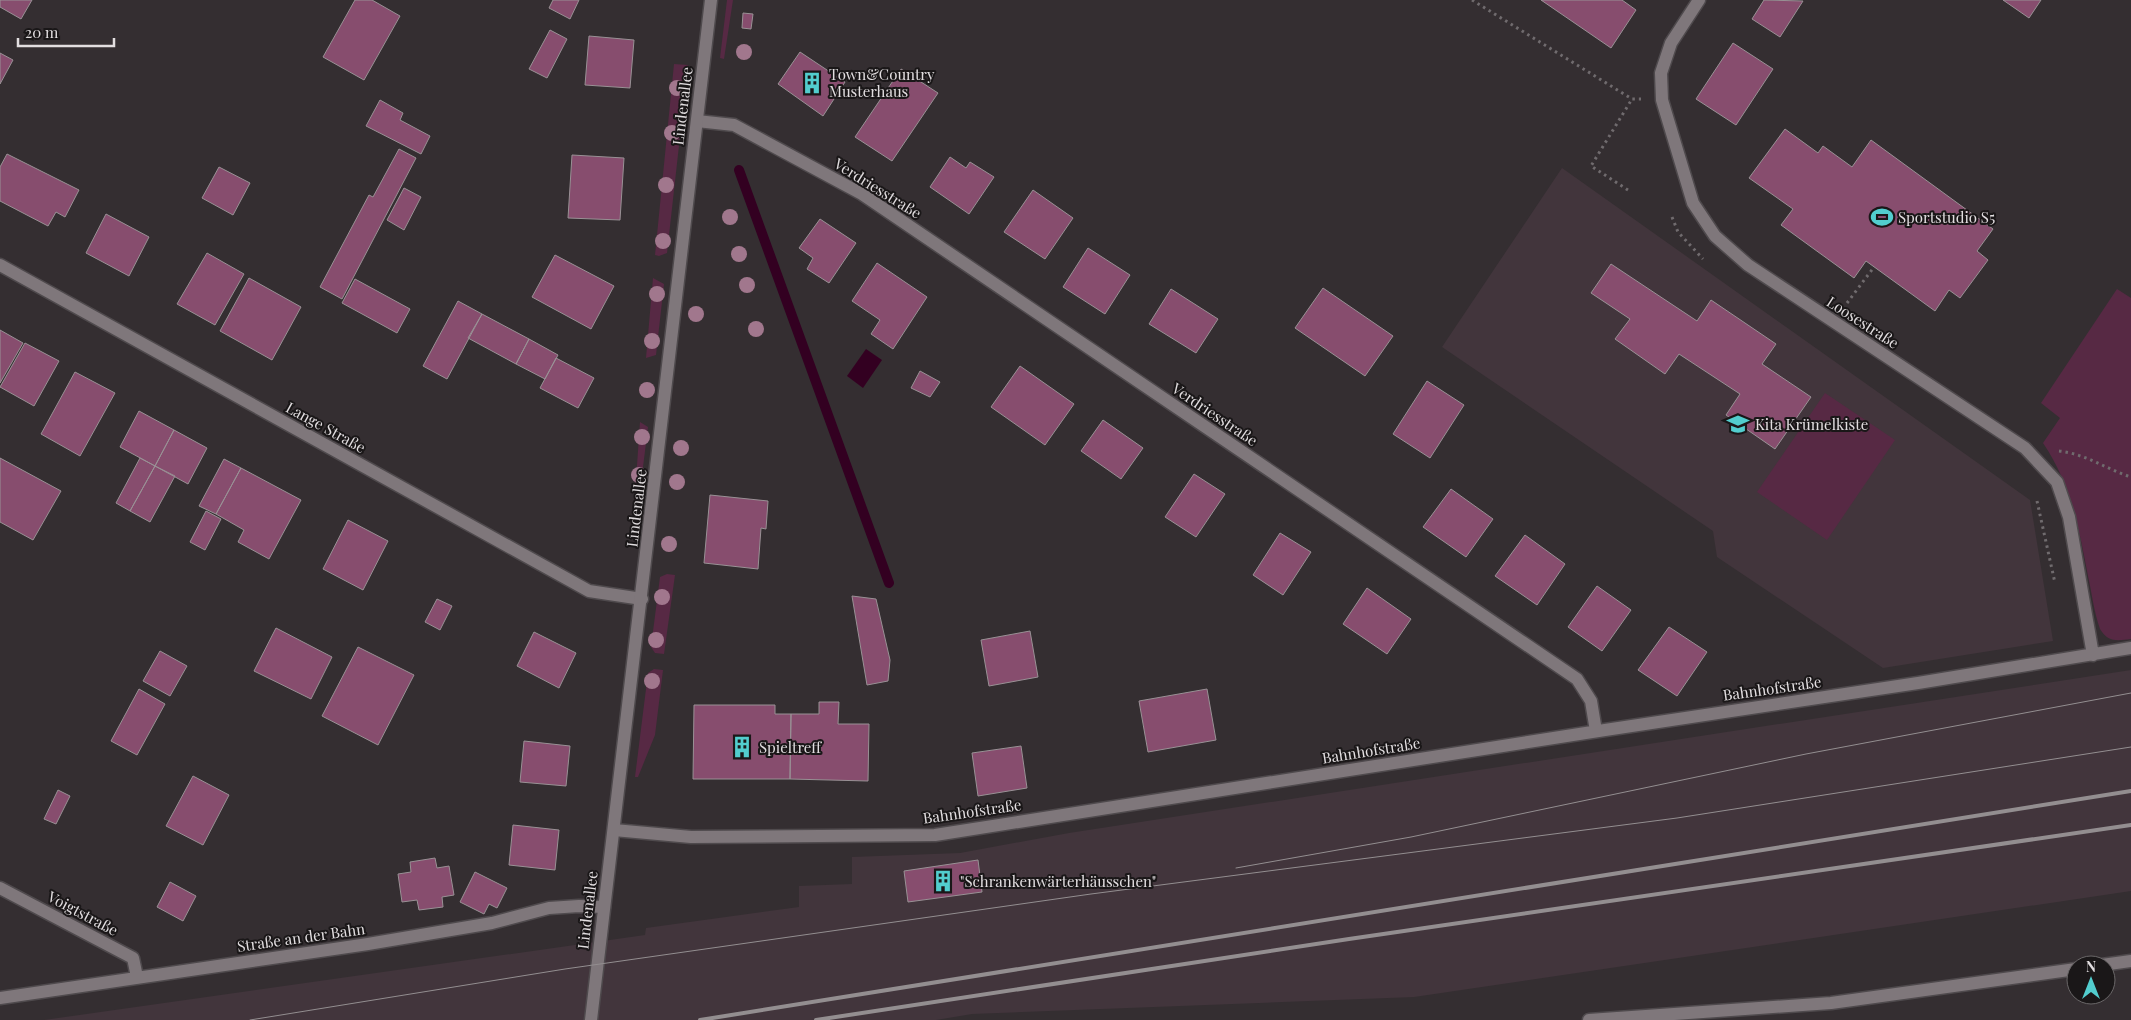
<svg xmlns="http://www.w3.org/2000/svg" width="2131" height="1020" font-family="'Playfair Display',serif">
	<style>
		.built { fill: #42353c }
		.green { fill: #572944 }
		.water { fill: #330021 }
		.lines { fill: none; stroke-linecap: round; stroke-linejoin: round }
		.stream { stroke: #330021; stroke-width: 10 }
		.building { fill: #874d6e; stroke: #999195 }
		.service-casing { stroke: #4f4a4d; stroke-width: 15 }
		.minor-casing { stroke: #4f4a4d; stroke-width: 15 }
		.tertiary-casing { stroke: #4f4a4d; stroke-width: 15 }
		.path { stroke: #706b6e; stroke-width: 3; stroke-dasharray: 2.5 4; stroke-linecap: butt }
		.service { stroke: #7f777b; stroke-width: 12 }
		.minor { stroke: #7f777b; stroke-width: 12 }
		.tertiary { stroke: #7f777b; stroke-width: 12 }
		.tram { stroke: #938e90; stroke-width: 1 }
		.rail { stroke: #938e90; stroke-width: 4 }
		.tree { fill: #a1778d }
		.labels { text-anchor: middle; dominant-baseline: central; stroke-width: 4; stroke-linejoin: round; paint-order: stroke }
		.poi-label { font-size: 15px; fill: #e2dee0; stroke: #1a1718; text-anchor: start }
		.street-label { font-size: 15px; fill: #e2dee0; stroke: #1a1718 }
	</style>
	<rect width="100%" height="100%" fill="#342e31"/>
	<!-- built -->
	<path class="built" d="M1562,168l468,332 23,141 -170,27 -166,-111 -4,-26 -271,-184z
		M2131,670v221l-717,106 -442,17 -36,6h-892l601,-85 1,-7 153,-21v-21l53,-2v-27l108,-4 109,-20z"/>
	<!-- green -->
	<path class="green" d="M727,0h6l-9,59 -4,-1z
		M674,64l14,1 -21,188 -8,3 -4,-1z
		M653,278l11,6 -8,71 -10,3z
		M2117,289l14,9v341c-15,2 -23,3 -31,-10 -6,-17 -8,-35 -12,-53 -9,-47 -17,-92 -45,-133l17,-25 -19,-15z
		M1825,393l70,47 -68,100 -70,-48z
		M640,422l8,5 -14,112 -2,-1z
		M667,574l8,1 -11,79 -9,-1 -4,-6 9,-70z
		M654,669l9,1 -8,65 -17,42h-3l13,-104z"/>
	<!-- water -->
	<path class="water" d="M866,349l16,11 -19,28 -16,-12z"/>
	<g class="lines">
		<!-- stream -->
		<path class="stream" d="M739,170l150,413"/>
	</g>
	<!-- building -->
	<path class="building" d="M0,0h32l-11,19 -21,-12z
		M355,0h17l28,16 -36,64 -41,-23z
		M553,0h26l-9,19 -21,-11z
		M1541,0h81l14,10 -25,38z
		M1764,0l39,1 -23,36 -28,-18z
		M2003,0h38l-12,18z
		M743,13l10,1 -2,15 -9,-1z
		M550,30l17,9 -20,39 -18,-9z
		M589,36l45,4 -4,48 -45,-3z
		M1733,43l40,26 -37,56 -40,-26z
		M800,52l45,30 -22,34 -45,-32z
		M0,53l13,7 -13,24z
		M901,69l37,24 -46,68 -37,-24z
		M380,100l23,13 -3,7 30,16 -9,18 -55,-28z
		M1785,129l33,24 5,-7 29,21 19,-27 122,89 -16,22 11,9 -28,38 -11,-8 -14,21 -69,-50 -12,17 -73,-53 12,-16 -44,-31z
		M399,149l17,9 -74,141 -22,-12 49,-92 4,2z
		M7,154l72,36 -14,27 -9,-5 -8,14 -48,-25v-34z
		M572,155l52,3 -4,62 -52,-2z
		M950,157l16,11 4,-6 24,15 -25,37 -39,-27z
		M219,167l31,16 -17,32 -31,-17z
		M404,188l17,9 -17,33 -17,-10z
		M1033,190l40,28 -28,41 -41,-27z
		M106,214l43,23 -20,39 -43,-23z
		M820,219l36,24 -27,40 -22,-14 6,-11 -14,-10z
		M1088,248l42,27 -25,39 -42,-27z
		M207,253l37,21 -29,51 -38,-21z
		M555,255l59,31 -23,43 -59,-32z
		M877,263l50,34 -34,52 -22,-15 9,-14 -28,-19z
		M1611,264l86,57 14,-21 65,44 -14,20 49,33 -36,52 -49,-34 14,-21 -61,-40 -14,20 -50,-35 15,-20 -39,-26z
		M249,278l52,29 -29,53 -52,-29z
		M355,279l55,30 -13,24 -55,-30z
		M1323,288l70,48 -28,40 -70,-48z
		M1171,289l47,30 -22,34 -47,-29z
		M458,301l24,13 -35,65 -24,-13z
		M482,314l47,25 -13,25 -48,-26z
		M0,330l23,13 -23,40z
		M529,339l29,16 -13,24 -29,-15z
		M25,343l34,18 -25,45 -34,-19z
		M556,358l38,20 -16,30 -38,-20z
		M1020,366l54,38 -29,41 -54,-38z
		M920,371l20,11 -10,15 -19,-9z
		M75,372l40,21 -35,63 -39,-22z
		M1427,381l37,24 -34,53 -37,-24z
		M139,411l35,19 -19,36 -35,-19z
		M1103,420l40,28 -22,31 -40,-28z
		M174,430l33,18 -19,36 -33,-18z
		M0,458l61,33 -28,49 -33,-18z
		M140,458l15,8 -25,45 -14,-8z
		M224,459l17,9 -25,46 -17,-8z
		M155,466l20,10 -25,46 -20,-11z
		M241,468l60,32 -32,59 -31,-17 6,-12 -28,-16z
		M1194,474l31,20 -29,43 -31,-20z
		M1451,489l42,30 -27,38 -43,-30z
		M710,495l58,6 -2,28 -5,-1 -3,41 -54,-6z
		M206,511l15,8 -16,31 -15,-8z
		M348,520l40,21 -25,49 -40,-21z
		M1280,533l31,19 -28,43 -30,-20z
		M1525,535l40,29 -28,41 -42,-29z
		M1597,586l34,24 -29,41 -34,-24z
		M1367,588l44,31 -24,35 -44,-30z
		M852,596l24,3 14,61 -2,21 -21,4z
		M437,599l15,7 -12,24 -15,-8z
		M1669,627l38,25 -30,44 -39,-26z
		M276,628l56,29 -21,42 -57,-28z
		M1030,631l8,46 -49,9 -8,-46z
		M534,632l42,21 -17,35 -42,-22z
		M358,647l56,28 -36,70 -56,-29z
		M160,651l27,15 -17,30 -27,-15z
		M139,689l26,15 -28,51 -26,-14z
		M1207,689l9,51 -68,12 -9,-51z
		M819,702h20l-1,22h31l-1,57 -78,-2 1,-65h28z
		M694,705h81v9h16l-1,65h-97z
		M524,741l46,5 -4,40 -46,-4z
		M1021,746l6,42 -49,8 -6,-43z
		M193,776l36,19 -26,50 -37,-19z
		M58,790l12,6 -14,28 -12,-5z
		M513,825l46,5 -4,40 -46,-5z
		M435,858l2,10 12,-2 5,29 -12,2 1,10 -24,3 -2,-10 -15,2 -4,-28 13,-2 -1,-10z
		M978,860l4,32 -74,10 -4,-31z
		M475,872l32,16 -10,20 -8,-4 -5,10 -24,-12z
		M170,882l26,14 -13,25 -26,-14z"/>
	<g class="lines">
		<!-- service casing -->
		<g class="service-casing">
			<path id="service" d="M2102,965l29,-4
				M1589,1020l242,-17 245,-34"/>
		</g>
		<!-- minor casing -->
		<g class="minor-casing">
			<path id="minor" d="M1699,0l-28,43 -10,30 1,27 31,103 22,33 33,29 277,183 32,34 12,35 24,138
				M697,121l37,4 128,69 715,485 14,22 5,30
				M0,265l589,326 53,8
				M614,830l77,7 244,-2 670,-105 313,-47 213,-35
				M0,888l133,70 4,19
				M0,998l368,-54 124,-21 57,-15 30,-2 25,1"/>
		</g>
		<!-- tertiary casing -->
		<g class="tertiary-casing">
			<path id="tertiary" d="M591,1020l120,-1020"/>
		</g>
		<!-- path -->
		<path class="path" d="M1472,0l160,99h9
			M1628,190l-37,-24 41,-67
			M1672,217l6,15 25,27
			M1847,303l27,-36
			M2059,451c27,3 47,18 72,26
			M2037,501l18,82"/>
		<!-- service -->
		<use href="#service" class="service"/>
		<!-- minor -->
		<use href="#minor" class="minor"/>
		<!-- tertiary -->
		<use href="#tertiary" class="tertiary"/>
		<!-- tram -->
		<path class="tram" d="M1236,868l175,-31 395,-83 325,-61
			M250,1020l315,-51 526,-75 586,-76 454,-71"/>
		<!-- rail -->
		<path class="rail" d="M700,1020l1431,-229
			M816,1020l533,-81 782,-114"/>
	</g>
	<!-- trees -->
	<g class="tree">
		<circle cx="744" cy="52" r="8"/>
		<circle cx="677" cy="88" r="8"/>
		<circle cx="672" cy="133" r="8"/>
		<circle cx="666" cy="185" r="8"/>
		<circle cx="730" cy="217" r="8"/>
		<circle cx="663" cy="241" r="8"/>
		<circle cx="739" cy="254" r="8"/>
		<circle cx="747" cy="285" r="8"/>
		<circle cx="657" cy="294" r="8"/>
		<circle cx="696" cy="314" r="8"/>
		<circle cx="756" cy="329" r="8"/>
		<circle cx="652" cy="341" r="8"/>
		<circle cx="647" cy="390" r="8"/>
		<circle cx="642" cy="437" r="8"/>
		<circle cx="681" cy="448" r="8"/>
		<circle cx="639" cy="475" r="8"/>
		<circle cx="677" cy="482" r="8"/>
		<circle cx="669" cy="544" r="8"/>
		<circle cx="662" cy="597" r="8"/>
		<circle cx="656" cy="640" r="8"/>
		<circle cx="652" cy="681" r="8"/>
	</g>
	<!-- icons -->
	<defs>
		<g id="building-bare" transform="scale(1.725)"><path d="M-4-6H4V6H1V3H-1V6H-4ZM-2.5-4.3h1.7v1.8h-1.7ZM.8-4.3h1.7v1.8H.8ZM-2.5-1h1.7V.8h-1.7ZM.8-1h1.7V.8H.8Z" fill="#52cdce" stroke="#1a1718" stroke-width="2.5" paint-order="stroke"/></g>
		<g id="stadium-bare" transform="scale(1.725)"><path d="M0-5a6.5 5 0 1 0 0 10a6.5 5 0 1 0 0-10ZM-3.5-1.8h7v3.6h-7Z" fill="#52cdce" stroke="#1a1718" stroke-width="2.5" paint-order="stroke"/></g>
		<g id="school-bare" transform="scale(1.725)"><path d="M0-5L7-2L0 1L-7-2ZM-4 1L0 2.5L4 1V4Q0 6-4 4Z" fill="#52cdce" stroke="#1a1718" stroke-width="2.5" paint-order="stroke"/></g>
	</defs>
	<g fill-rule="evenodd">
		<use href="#building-bare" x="812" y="83"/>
		<use href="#stadium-bare" x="1882" y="217"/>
		<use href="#school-bare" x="1738" y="424"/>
		<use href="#building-bare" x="742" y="747"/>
		<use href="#building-bare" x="943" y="881"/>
	</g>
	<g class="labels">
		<!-- poi labels -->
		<g class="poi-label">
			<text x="829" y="74">Town&amp;Country<tspan x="829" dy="17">Musterhaus</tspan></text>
			<text x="1898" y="217">Sportstudio S5</text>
			<text x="1755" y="424">Kita Krümelkiste</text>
			<text x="759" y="747">Spieltreff</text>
			<text x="960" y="881">"Schrankenwärterhäusschen"</text>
		</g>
		<!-- street labels -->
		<g class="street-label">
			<text transform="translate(682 106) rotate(-83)">Lindenallee</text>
			<text transform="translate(878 188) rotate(32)">Verdriesstraße</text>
			<text transform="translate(1863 322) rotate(33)">Loosestraße</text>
			<text transform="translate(1215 414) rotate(34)">Verdriesstraße</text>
			<text transform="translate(326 427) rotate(29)">Lange Straße</text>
			<text transform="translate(636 508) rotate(-83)">Lindenallee</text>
			<text transform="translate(1772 688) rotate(-8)">Bahnhofstraße</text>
			<text transform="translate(1371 750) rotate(-9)">Bahnhofstraße</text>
			<text transform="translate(972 811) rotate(-8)">Bahnhofstraße</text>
			<text transform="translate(587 910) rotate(-83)">Lindenallee</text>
			<text transform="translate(83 913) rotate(28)">Voigtstraße</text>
			<text transform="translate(301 937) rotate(-8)">Straße an der Bahn</text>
		</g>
	</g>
	<!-- north arrow -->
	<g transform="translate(2091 980)"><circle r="24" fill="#1a1718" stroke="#6a6768"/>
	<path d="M0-4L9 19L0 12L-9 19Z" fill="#52cdce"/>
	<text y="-8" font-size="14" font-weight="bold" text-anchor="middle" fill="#e2dee0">N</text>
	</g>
	<!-- scale -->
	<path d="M18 38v8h96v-8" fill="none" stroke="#e2dee0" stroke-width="2.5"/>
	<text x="25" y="38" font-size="15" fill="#e2dee0" stroke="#1a1718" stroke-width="4" paint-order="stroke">20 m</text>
</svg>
